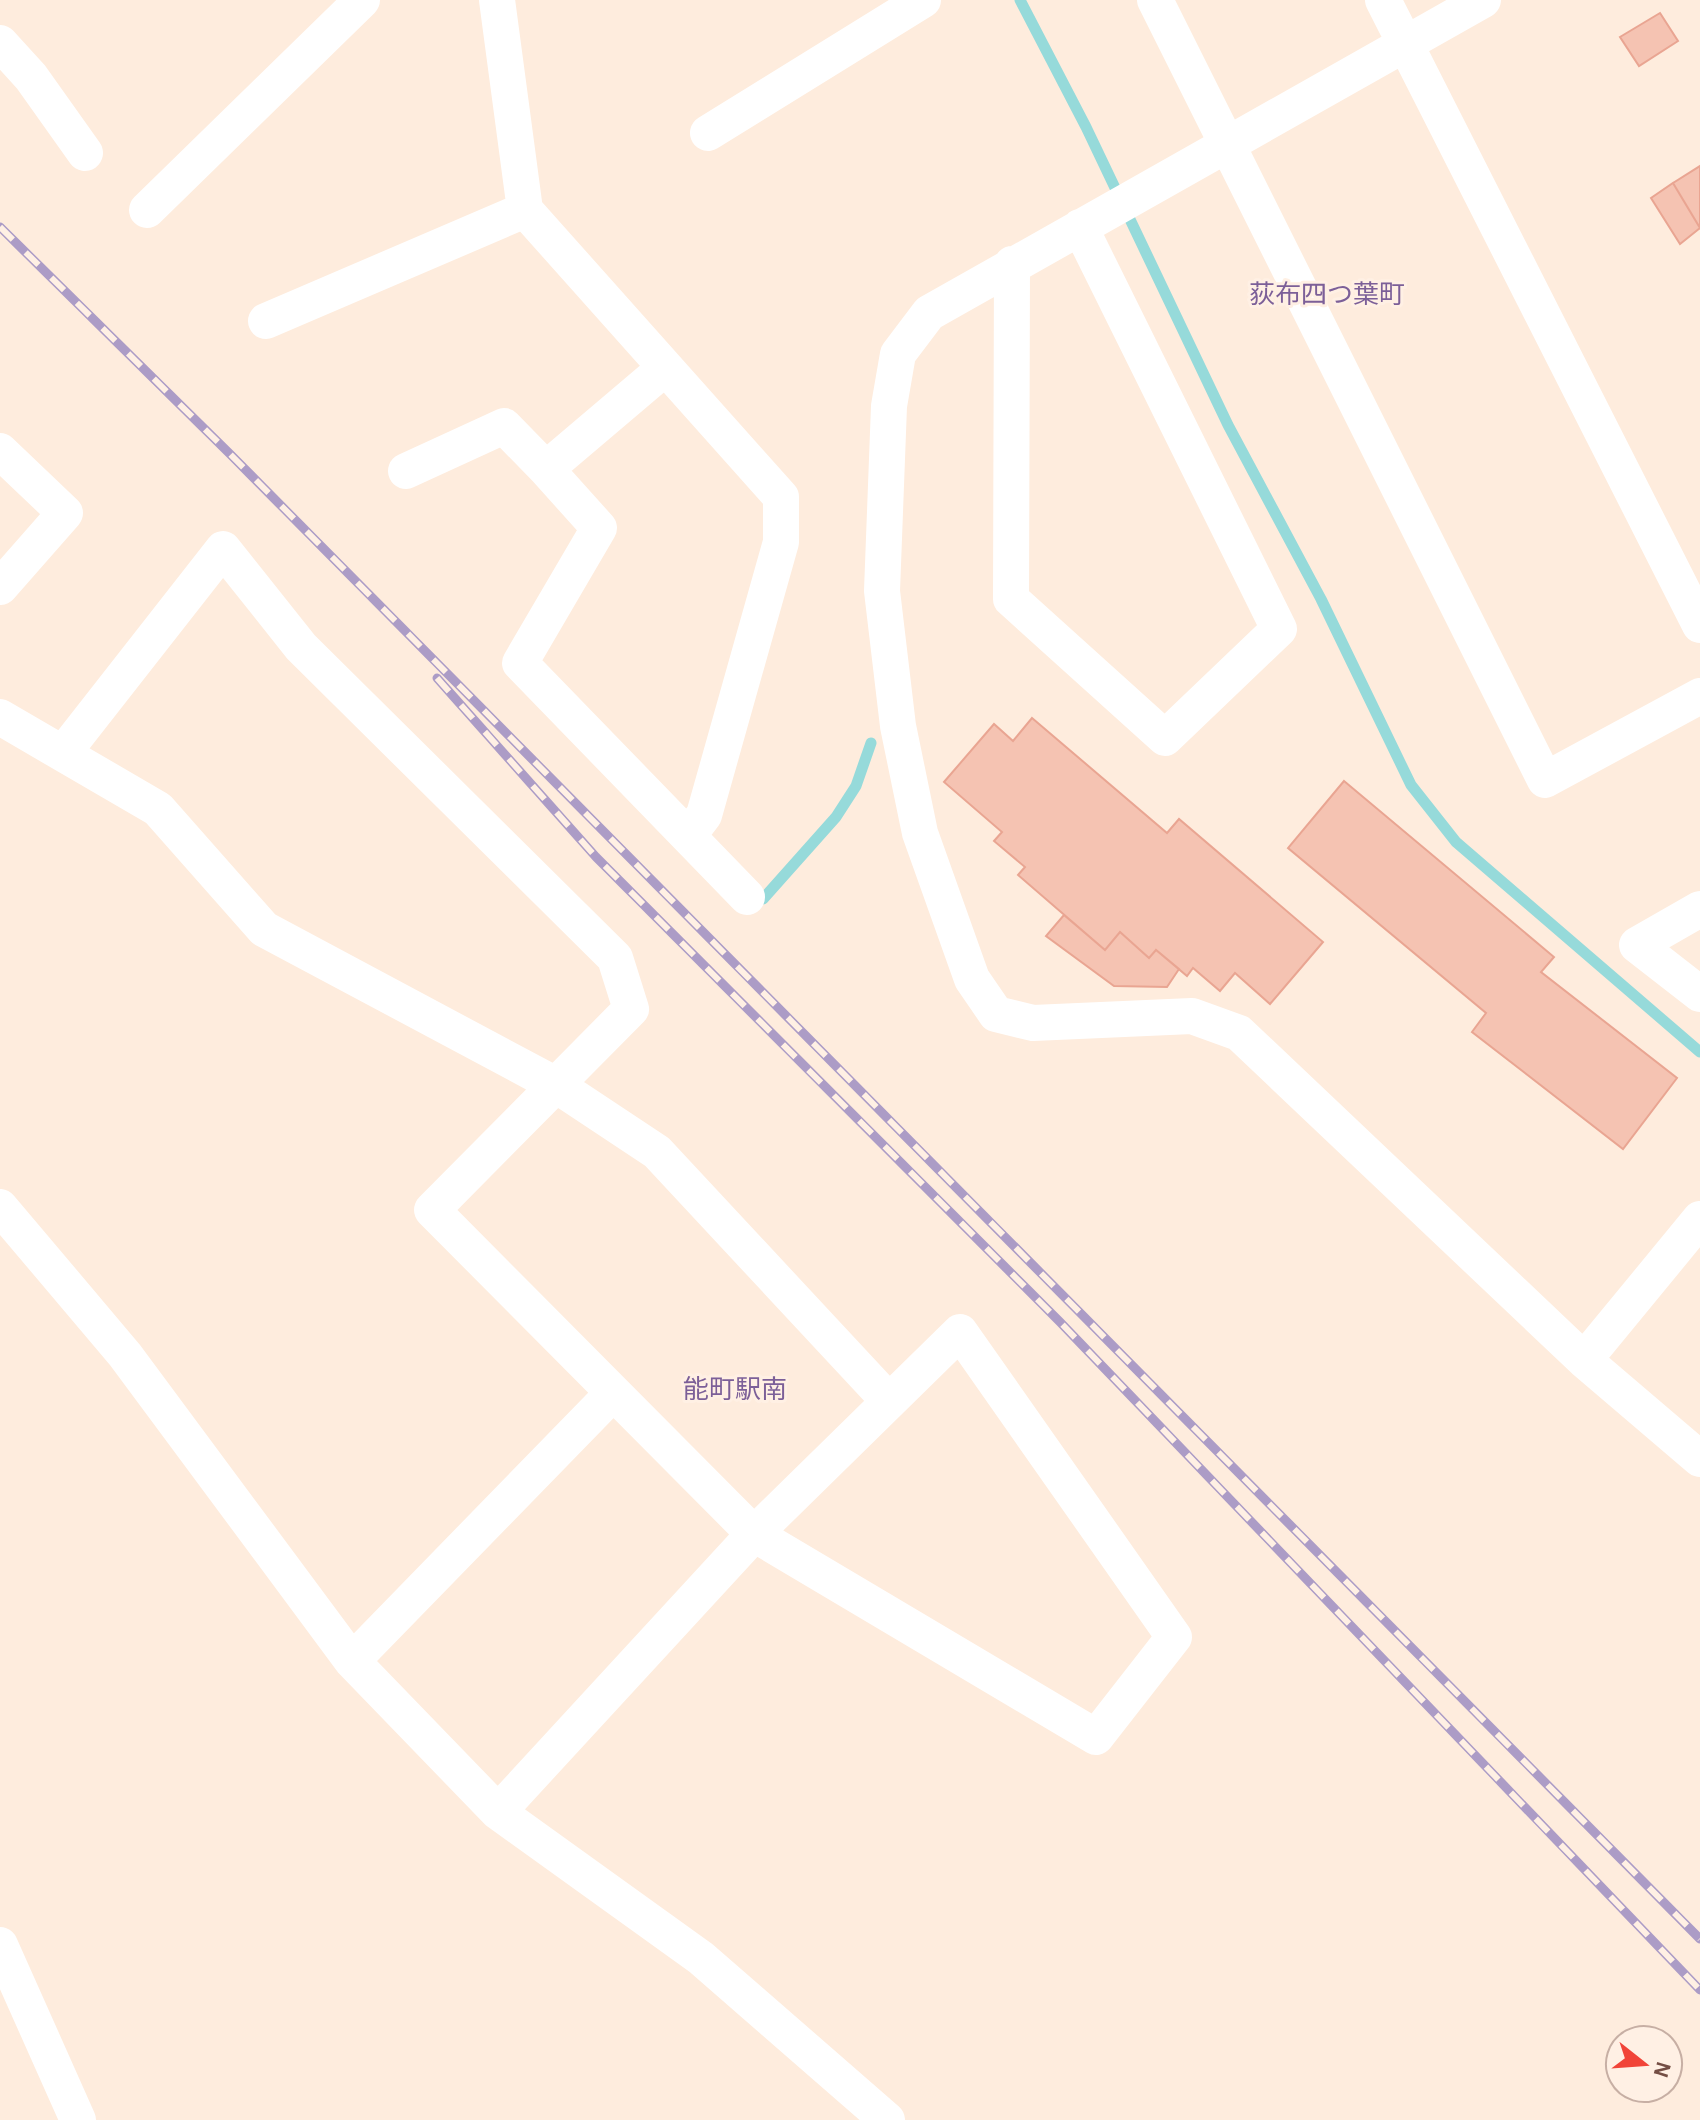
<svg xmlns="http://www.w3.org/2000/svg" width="1700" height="2120" font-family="'Alegreya Sans','Noto Sans JP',sans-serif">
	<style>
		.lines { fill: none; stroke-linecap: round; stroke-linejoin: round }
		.stream { stroke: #96dada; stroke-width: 11 }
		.building { fill: #f5c3b2; stroke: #e9a592; stroke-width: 2 }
		.minor { stroke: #fff; stroke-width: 36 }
		.rail-casing { stroke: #ac9cc6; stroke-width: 9 }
		.rail { stroke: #fff0e4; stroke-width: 6; stroke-dasharray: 18; stroke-linecap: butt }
		.labels { text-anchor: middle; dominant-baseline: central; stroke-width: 6; stroke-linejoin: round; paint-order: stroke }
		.neighbourhood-label { font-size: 26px; fill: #7c5f98; stroke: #fff0e4 }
	</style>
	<rect width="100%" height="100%" fill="#feecdd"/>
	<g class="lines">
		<!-- stream -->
		<path class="stream" d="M1020,0l66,127 142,298 93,174 90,186 45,57 244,210
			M763,899l73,-82 20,-31 15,-43"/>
	</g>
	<!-- building -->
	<path class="building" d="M1660,13l18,28 -39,25 -19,-29z
		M1700,166v62l-27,-45z
		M1673,183l27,45 -20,16 -29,-46z
		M1032,718l135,115 12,-14 144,123 -53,62 -35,-31 -15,18 -27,-23 -6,8 -31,-26 -7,8 -29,-26 -15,18 -87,-75 7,-8 -31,-26 8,-9 -58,-50 50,-58 19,17z
		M1344,781l210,176 -13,15 136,106 -54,71 -151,-117 14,-19 -198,-165z
		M1064,915l41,35 15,-18 29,26 7,-8 23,19 -12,18 -53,-1 -68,-50z"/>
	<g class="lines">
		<!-- minor -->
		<path class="minor" d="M497,0l28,210 256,287v45l-77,273 -16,21
			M1155,0l390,780 155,-84
			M1383,0l317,625
			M1483,0l-554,313 -31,41 -9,52 -7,185 16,135 22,107 52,146 24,35 37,9 159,-7 47,17 345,327
			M0,43l31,34 54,76
			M708,133l215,-133
			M147,210l215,-210
			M1012,264l-1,335 154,139 114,-109 -199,-402
			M266,321l259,-111
			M0,451l65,62 -65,74
			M546,469l53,59 -79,135 227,234
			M406,471l98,-45 42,43 119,-101
			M0,717l158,92 106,120 292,156 101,67 230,247
			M64,752l159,-203 78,98 314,311 16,51 -199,201 322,324 342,203 78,-100 -214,-305 -206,202 -256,278
			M1700,909l-63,36 63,49
			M0,1207l125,148 227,306 146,151 203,146 186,162
			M1700,1219l-116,141 116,99
			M352,1661l261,-268
			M0,1945l78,175"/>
		<!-- rail casing -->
		<g class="rail-casing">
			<path id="rail" d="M0,227l230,227 1470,1485
				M437,678l159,179 464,465 640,668"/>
		</g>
		<!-- rail -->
		<use href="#rail" class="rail"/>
	</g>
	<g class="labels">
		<!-- neighbourhood labels -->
		<g class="neighbourhood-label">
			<text x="1327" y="295">荻布四つ葉町</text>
			<text x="735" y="1390">能町駅南</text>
		</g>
	</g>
	<!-- north arrow -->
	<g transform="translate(1644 2064) rotate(107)"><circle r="38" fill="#fff0e4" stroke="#c7afa4" stroke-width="2"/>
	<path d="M0-6L14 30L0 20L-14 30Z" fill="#f14438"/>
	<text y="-12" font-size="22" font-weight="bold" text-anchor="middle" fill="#744e44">N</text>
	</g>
</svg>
